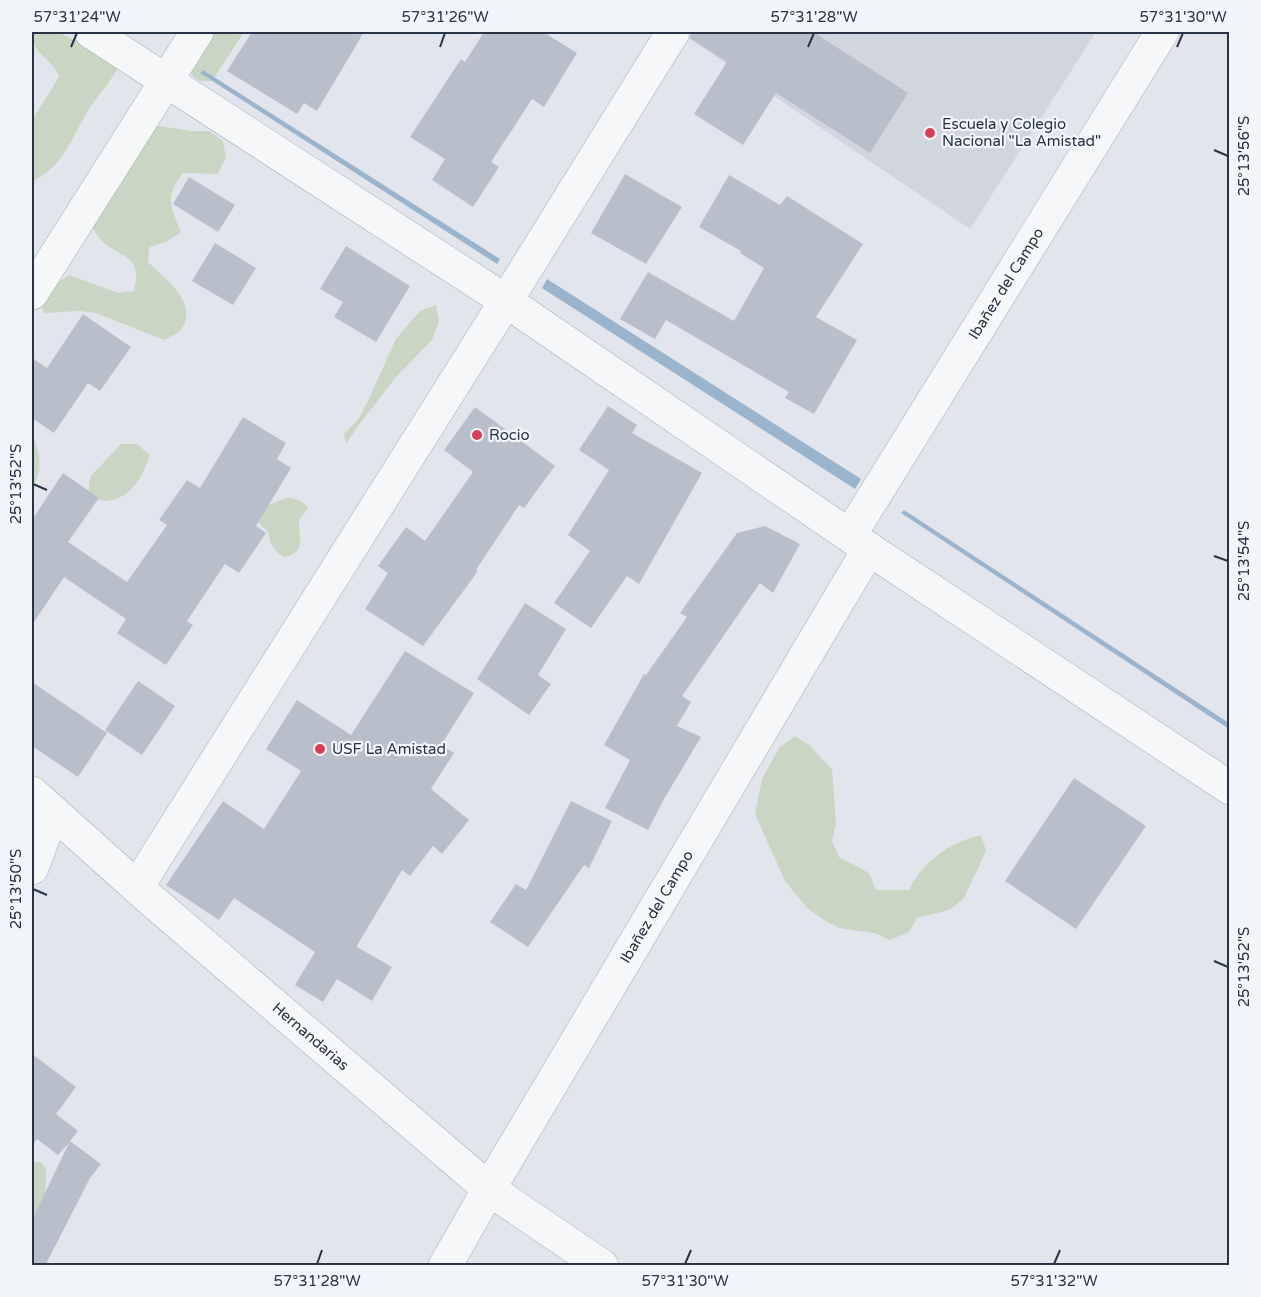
<svg xmlns="http://www.w3.org/2000/svg" width="1261" height="1297" font-family="'Varela Round',sans-serif">
	<style>
		.built { fill: #d0d5de }
		.green { fill: #c8d6c3 }
		.water { fill: #9bb4ce }
		.building { fill: #b9bfca }
		.lines { fill: none; stroke-linecap: round; stroke-linejoin: round }
		.street-casing { stroke: #a6adb7; stroke-width: 34 }
		.street { stroke: #f5f7f9; stroke-width: 33 }
		.ticks { fill: none; stroke: #283345; stroke-width: 2 }
		.poi-dot { fill: #da3e56; stroke: #f2f5f9; stroke-width: 2 }
		.labels { text-anchor: middle; dominant-baseline: central; stroke-width: 4.5; stroke-linejoin: round; paint-order: stroke }
		.poi-label { font-size: 15px; fill: #283345; stroke: #f2f5f9; text-anchor: start }
		.street-label { font-size: 15px; fill: #283345; stroke: #f2f5f9 }
		.neatline { fill: none; stroke: #283345; stroke-width: 2 }
		.ticks-label { font-size: 15px; text-anchor: middle; fill: #283345 }
	</style>
	<rect width="100%" height="100%" fill="#e2e6ec"/>
	<!-- built -->
	<path class="built" d="M691,32h405l-126,197 -283,-192z"/>
	<!-- green -->
	<path class="green" d="M32,32h26l62,31c-7,17 -19,28 -29,43 -18,27 -24,57 -56,74h-3v-60l27,-43c-8,-22 -27,-20 -27,-45z
		M188,32h56l-32,49c-30,5 -23,-29 -24,-49z
		M142,123l49,8h18l14,10 3,17 -9,16 -34,-1c-19,24 -12,33 -2,59l-15,10 -17,5 -1,15c17,16 52,42 33,68 -4,4 -12,7 -17,10l-68,-27 -17,-2 -35,2 -6,-17 31,-21 49,18 16,-2c9,-38 -13,-31 -33,-51 -6,-6 -10,-17 -14,-25z
		M436,305l3,17 -7,18 -36,37 -41,53 -9,14 -2,-10 14,-14 9,-17 29,-64 24,-28z
		M32,435c8,17 12,36 0,52z
		M121,444h16l13,11c-7,20 -18,44 -44,46 -5,0 -13,-3 -18,-5l2,-19z
		M286,498c10,0 16,2 22,10l-9,13c-1,17 8,31 -14,36 -13,-6 -14,-14 -18,-27 -9,-6 -12,-11 -9,-21z
		M795,736l14,9 23,24 4,55 -4,17 7,16 30,16 7,17h33c14,-29 40,-47 72,-55l5,16 -22,47 -15,12 -32,8 -8,14 -19,8 -16,-7 -35,-5 -15,-8 -16,-11 -23,-28 -30,-67 7,-35 17,-31z
		M32,1162h8l6,6c0,19 1,40 -14,53z"/>
	<!-- water -->
	<path class="water" d="M203,70l297,189 -3,5 -297,-191z
		M547,279l314,200 -6,10 -313,-201z
		M904,510l325,213v6l-328,-216z"/>
	<!-- building -->
	<path class="building" d="M252,32h112l-47,79 -13,-8 -7,11 -70,-43z
		M484,32h59l34,21 -33,54 -12,-8 -41,63 8,5 -26,40 -41,-27 13,-21 -35,-22 51,-78 4,3z
		M692,32h121l95,61 -38,60 -94,-60 -33,52 -49,-31 33,-52 -37,-24z
		M625,174l57,33 -36,57 -55,-31z
		M729,175l51,30 7,-9 76,48 -47,73 41,23 -43,74 -29,-16 4,-6 -123,-72 -11,19 -35,-20 28,-47 86,49 30,-53 -24,-15 1,-2 -42,-24z
		M189,177l46,28 -17,27 -45,-28z
		M215,243l41,25 -23,37 -41,-24z
		M346,246l64,40 -34,56 -42,-25 9,-15 -23,-13z
		M83,314l48,33 -31,44 -12,-8 -34,50 -22,-15v-60l15,10z
		M608,406l29,19 -5,8 70,40 -63,111 -12,-8 -36,52 -37,-25 36,-52 -22,-16 41,-65 -30,-20z
		M475,407l80,59 -31,42 -5,-3 -43,65 2,1 -55,75 -58,-37 23,-36 -10,-7 28,-39 19,14 48,-69 -29,-22z
		M243,417l43,26 -9,16 14,9 -35,58 10,7 -27,40 -14,-9 -38,57 6,4 -27,40 -49,-32 9,-14 -62,-42 -32,48v-105l31,-47 36,25 -31,44 59,40 40,-57 -8,-5 28,-40 13,8z
		M765,526l35,18 -27,49 -13,-10 -78,113 9,6 -14,24 24,11 -37,62 -16,31 -43,-22 25,-48 -26,-15 40,-71 2,1 41,-58 -7,-4 57,-80z
		M525,603l41,26 -28,46 13,9 -22,31 -52,-36z
		M405,651l69,42 -33,52 13,8 -23,36 38,31 -27,34 -9,-8 -23,30 -8,-6 -44,74 -1,3 35,20 -20,34 -35,-22 -14,23 -28,-17 20,-33 -81,-54 -15,22 -53,-35 57,-84 41,28 37,-58 -35,-22 31,-49 54,35z
		M138,681l37,25 -33,49 -37,-25z
		M32,682l75,51 -29,44 -46,-31z
		M1074,778l72,48 -70,103 -71,-48z
		M571,801l41,20 -23,47 -5,-3 -56,82 -38,-25 26,-38 10,6z
		M32,1054l44,33 -20,27 22,17 -8,10 31,23 -11,14 -45,88h-13v-46l37,-77 -11,12 -21,-16 -5,7z"/>
	<g class="lines">
		<!-- street casing -->
		<g class="street-casing">
			<g id="street">
				<path d="M91,32l415,269 363,248 361,239"/>
				<path d="M32,293l165,-261"/>
				<path id="s1" d="M850,535l312,-503"/>
				<path id="s2" d="M32,793l117,105 340,291 113,77"/>
				<path d="M32,868l21,-56"/>
				<path d="M137,887l369,-586 167,-269"/>
				<path id="s3" d="M445,1266l44,-77 380,-640"/>
			</g>
		</g>
		<!-- street -->
		<use href="#street" class="street"/>
	</g>
	<!-- ticks -->
	<path class="ticks" d="M71,47l6,-14M440,47l5,-14M808,47l6,-14M1177,47l6,-14M1214,150l14,6M33,484l14,6M1214,556l14,5M33,889l14,6M1214,961l14,6M317,1264l5,-14M685,1264l6,-14M1054,1264l6,-14"/>
	<!-- markers -->
	<g class="poi-dot">
		<circle cx="930" cy="133" r="6"/>
		<circle cx="477" cy="435" r="6"/>
		<circle cx="320" cy="749" r="6"/>
	</g>
	<g class="labels">
		<!-- poi labels -->
		<g class="poi-label">
			<text x="942" y="124">Escuela y Colegio<tspan x="942" dy="17">Nacional "La Amistad"</tspan></text>
			<text x="489" y="435">Rocio</text>
			<text x="332" y="749">USF La Amistad</text>
		</g>
		<!-- street labels -->
		<g class="street-label">
			<text stroke="none"><textPath href="#s1" startOffset="296">Ibañez del Campo</textPath></text>
			<text stroke="none"><textPath href="#s3" startOffset="417">Ibañez del Campo</textPath></text>
			<text stroke="none"><textPath href="#s2" startOffset="370">Hernandarias</textPath></text>
		</g>
	</g>
	<!-- border -->
	<rect width="1261" height="1297" fill="none" stroke="#f2f5f9" stroke-width="66"/>
	<rect x="33" y="33" width="1195" height="1231" class="neatline"/>
	<g class="ticks-label">
		<text x="77" y="22">57°31'24"W</text>
		<text x="445" y="22">57°31'26"W</text>
		<text x="814" y="22">57°31'28"W</text>
		<text x="1183" y="22">57°31'30"W</text>
		<text transform="translate(1244 156) rotate(-90)" y="5">25°13'56"S</text>
		<text transform="translate(16 484) rotate(-90)" y="5">25°13'52"S</text>
		<text transform="translate(1244 561) rotate(-90)" y="5">25°13'54"S</text>
		<text transform="translate(16 889) rotate(-90)" y="5">25°13'50"S</text>
		<text transform="translate(1244 967) rotate(-90)" y="5">25°13'52"S</text>
		<text x="317" y="1286">57°31'28"W</text>
		<text x="685" y="1286">57°31'30"W</text>
		<text x="1054" y="1286">57°31'32"W</text>
	</g>
</svg>
